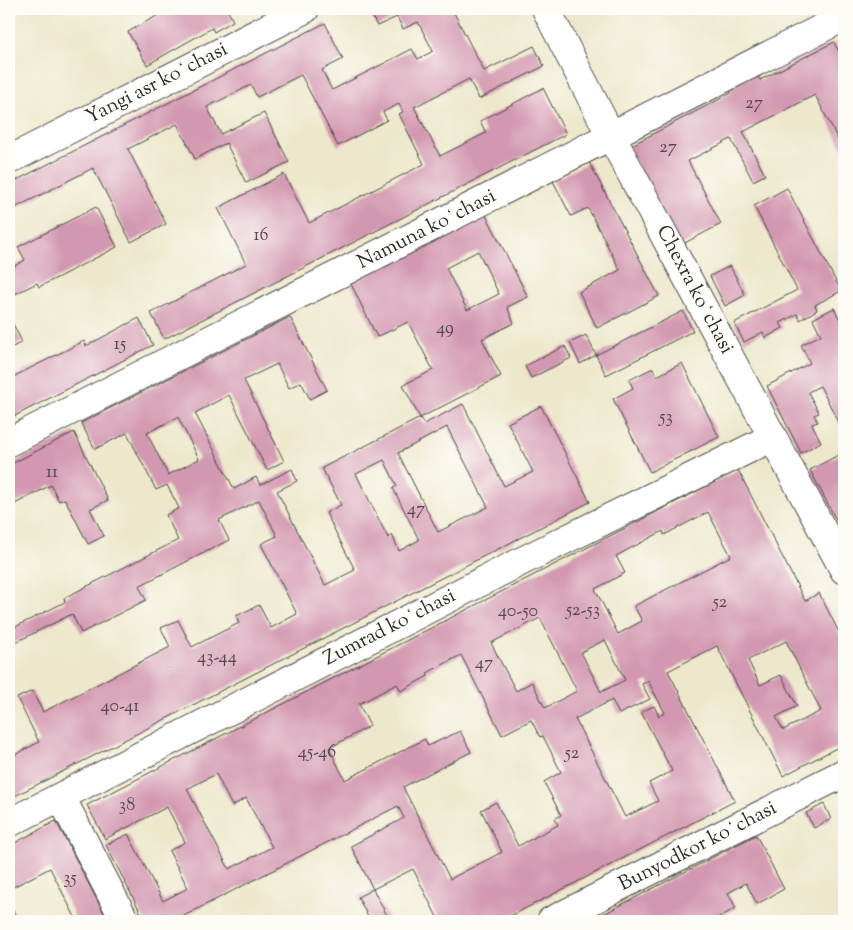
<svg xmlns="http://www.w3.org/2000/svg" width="853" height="930" font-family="'Sorts Mill Goudy',serif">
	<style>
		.building { fill: #d398b1; fill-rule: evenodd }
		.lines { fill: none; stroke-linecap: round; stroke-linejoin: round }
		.minor-casing { stroke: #484743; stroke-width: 30 }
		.minor { stroke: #fff; stroke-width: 28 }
		.labels { text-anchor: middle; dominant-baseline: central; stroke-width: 5; stroke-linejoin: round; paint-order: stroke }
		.number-label { font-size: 18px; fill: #55464c }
		.street-label { font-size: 20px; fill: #2b2b2b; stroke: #fdfcf7 }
	</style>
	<rect width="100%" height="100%" fill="#fdfcf7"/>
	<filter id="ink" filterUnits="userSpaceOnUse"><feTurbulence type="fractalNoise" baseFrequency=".02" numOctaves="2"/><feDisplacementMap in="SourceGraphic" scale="10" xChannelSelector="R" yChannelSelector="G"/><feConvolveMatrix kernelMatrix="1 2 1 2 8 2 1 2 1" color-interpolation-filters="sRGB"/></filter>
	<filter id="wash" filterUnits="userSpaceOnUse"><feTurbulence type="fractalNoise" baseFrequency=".0096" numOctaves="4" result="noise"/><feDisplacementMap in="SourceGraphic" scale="20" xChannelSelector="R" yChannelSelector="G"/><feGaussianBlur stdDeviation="1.12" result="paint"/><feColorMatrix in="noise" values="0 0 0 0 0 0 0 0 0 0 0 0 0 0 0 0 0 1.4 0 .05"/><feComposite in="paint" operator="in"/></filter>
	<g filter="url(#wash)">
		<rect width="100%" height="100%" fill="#ede8cc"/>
		<g id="blocks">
			<!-- building -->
			<path class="building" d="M169,9h58l6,12 -19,11 -2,-4 -65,37 -19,-33z
				M368,9h84l32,62 50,-25 10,20 -65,33 -10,-20 -55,28 26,49 46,-23 -6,-12 63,-33 23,46 -402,205 -13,-26 95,-49 -28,-56 66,-34 25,49 115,-59 -25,-50 4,-2 -4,-8 -16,8 4,8 -49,26 -37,-71 -44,22 -6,-12 -44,22 14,27 43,-21 25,49 -43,21 -20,-40 -31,16 -18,-35 -49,25 38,75 -35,18 -38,-74 -84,43v-27l316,-161 18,36 -21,11 10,20 80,-41 6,10 15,-8 -15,-29 -15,7 -6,-12 -20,9z
				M834,42l10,19v90l-29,-56 -72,37 22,43 -12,6 -22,-42 -43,22 33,63 -42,22 -51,-99 103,-54 -3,-5 28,-14 4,6z
				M589,162l70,134 -62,32 -18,-36 41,-22 -32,-62 -17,8 -18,-35z
				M787,188l54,103 -26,14 2,5 -17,10 -3,-6 -17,9 3,5 -18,10 -2,-6 -19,10 -10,-19 63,-33 -43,-84z
				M96,207l21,40 -78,40 -2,-4 -28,14v-28l16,-9 -7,-13z
				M486,215l42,82 -21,10 7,16 -32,16 19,37 -81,42 -17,-33 30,-15 -25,-48 -31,15 -26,-53zM478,251l21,43 -32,16 -21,-42z
				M730,266l15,29 -20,11 -15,-30z
				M834,308l10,20v105l-24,-47 -12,6 11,21 -5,2 4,7 -6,2 9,18 -20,11 -34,-67 43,-23 -9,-18 20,-10 -8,-16z
				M683,311l10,20 -87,44 -10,-20z
				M9,316l13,26 -13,7z
				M290,317l37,73 -17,9 -9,-17 -12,6 -12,-24 -33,16 40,81 -17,9 -38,-75 -34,18 39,76 22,-12 4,8 32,-16 5,12 -20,10 48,94 30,-15 -29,-57 15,-8 -19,-37 98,-50 4,6 39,-20 41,82 29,-14 -25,-49 33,-17 49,96 -581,297v-41l30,-16 -22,-44 15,-7 11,21 127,-65 -9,-19 17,-8 14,27 47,-24 -3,-7 23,-11 12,23 26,-14 -36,-70 16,-8 -18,-36 -40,20 10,20 -90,46 7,14 -65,33 -9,-19 -60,30 -3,-5v-9l56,-28 -1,-4 114,-58 -12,-25 13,-7 -12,-23 -11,5 -29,-57 -32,16 -14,-26zM178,417l21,42 -31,16 -21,-42zM447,427l41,80 -50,25 -40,-79zM384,460l13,26 -4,2 26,52 -20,11 -7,-16 -4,3 -32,-64z
				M139,318l14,27 -144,74v-40l75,-38 2,5z
				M586,335l10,20 -16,9 -10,-21z
				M565,346l6,12 -40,20 -6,-12z
				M682,363l37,74 -69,35 -37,-73 20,-11 -4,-8 24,-12 4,8z
				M74,432l34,68 -18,9 14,27 -16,8 -23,-45 -6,2 -8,-16 -42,22v-42z
				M844,452v83l-34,-65z
				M738,470l67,131 14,-8 25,49v102l-61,32 -66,-130 -49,25 67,130 -234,120h-73l9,-4 -24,-48 -40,20 -22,-43 53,-28 -6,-12 -224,115h-29l-39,-76 22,-11 35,67 25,-13 -19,-37 16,-9 -18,-35 -62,32 -18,-34zM708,512l23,44 -97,50 8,15 -24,13 -23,-45 30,-16 -9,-17 47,-25 1,4zM540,618l37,73 -32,17 -13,-26 -16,9 -25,-48zM605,640l20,40 -24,12 -20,-40zM786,641l35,70 -38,19 -7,-13 21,-11 -16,-31 -21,10 -12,-25zM461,655l41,80 29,-15 9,17 3,-1 18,36 -17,10 17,33 -6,4 3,6 -40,21 -22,-44 -15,8 21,42 -52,27 -47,-92 68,-35 -11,-21 -32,15 -3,-7 -80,41 -16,-32 41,-22 -11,-22 38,-20 4,7 27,-15 -1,-3zM648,681l17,32 -6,3 -5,-10 -13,6 31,59 -23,12 9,18 -33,16 -50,-98 37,-19 7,14 31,-15 -8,-15zM216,774l16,32 14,-8 26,49 -43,22 -42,-80z
				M824,804l7,15 -17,9 -8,-15z
				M56,821l52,100h-31l-27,-53 -41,21v-43z
				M756,835l28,54 -27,15 -11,-21 -18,10 8,15 -20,11 1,2h-25l-3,-4 -8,4h-91z
				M373,889l17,32h-20l-12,-24z
				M9,903l9,18h-9z"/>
		</g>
	</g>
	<g filter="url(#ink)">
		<use href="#blocks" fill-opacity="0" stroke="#484743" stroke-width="1"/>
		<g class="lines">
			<!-- minor casing -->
			<g class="minor-casing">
				<path id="minor" d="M546,9l65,127 233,434
					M9,160l296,-151
					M9,442l835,-425
					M61,797l64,124
					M9,823l509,-260 255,-126
					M551,921l293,-148"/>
			</g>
			<!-- minor -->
			<use href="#minor" class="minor"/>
		</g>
	</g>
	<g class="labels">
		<!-- number labels -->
		<g class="number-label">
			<text x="754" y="104">27</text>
			<text x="668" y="148">27</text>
			<text x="261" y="236">16</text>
			<text x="445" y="329">49</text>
			<text x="120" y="345">15</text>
			<text x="666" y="418">53</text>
			<text x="52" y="473">11</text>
			<text x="416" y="510">47</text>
			<text x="720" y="603">52</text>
			<text x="583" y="611">52-53</text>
			<text x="518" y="612">40-50</text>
			<text x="217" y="658">43-44</text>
			<text x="484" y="664">47</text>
			<text x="120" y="707">40-41</text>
			<text x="317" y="753">45-46</text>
			<text x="572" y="754">52</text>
			<text x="127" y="806">38</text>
			<text x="70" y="879">35</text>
		</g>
		<!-- street labels -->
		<g class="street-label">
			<text transform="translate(157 84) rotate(-27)">Yangi asr koʻchasi</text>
			<text transform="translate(427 230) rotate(-27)">Namuna koʻchasi</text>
			<text transform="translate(694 290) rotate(62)">Chexra koʻchasi</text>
			<text transform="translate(390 628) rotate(-27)">Zumrad koʻchasi</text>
			<text transform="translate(698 847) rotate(-27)">Bunyodkor koʻchasi</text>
		</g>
	</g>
	<!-- margin -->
	<rect width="853" height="930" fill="none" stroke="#fdfcf7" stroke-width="30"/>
</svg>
